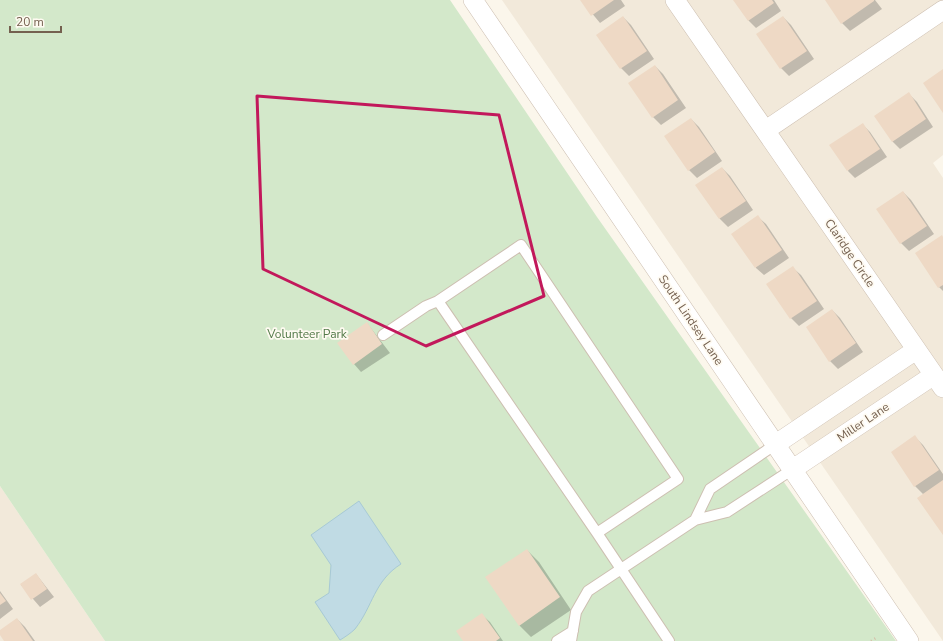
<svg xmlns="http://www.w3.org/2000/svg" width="943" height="641" font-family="'Nunito Sans',sans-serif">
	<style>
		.residential { fill: #f2e9da }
		.green { fill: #d3e8ca }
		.water { fill: #c0dbe4; stroke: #a7c9d5 }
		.shadow { fill: #0003 }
		.building { fill: #eed9c5 }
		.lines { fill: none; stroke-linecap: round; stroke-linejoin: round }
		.service-casing { stroke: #cdbfb1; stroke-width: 12 }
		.minor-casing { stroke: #cdbfb1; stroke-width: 20 }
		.path { stroke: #d4bda7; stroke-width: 2.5; stroke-dasharray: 1 3; stroke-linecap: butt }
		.service { stroke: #fff; stroke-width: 10 }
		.minor { stroke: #fff; stroke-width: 19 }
		.marked { fill: none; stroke: #c2185b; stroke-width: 3; stroke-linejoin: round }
		.labels { text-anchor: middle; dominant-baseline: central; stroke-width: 3.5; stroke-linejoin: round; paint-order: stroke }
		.street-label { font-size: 12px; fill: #74604f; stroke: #fefaf1 }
		.park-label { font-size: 12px; fill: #527948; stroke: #fefaf1 }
	</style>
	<rect width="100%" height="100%" fill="#fbf6eb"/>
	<!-- residential -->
	<path class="residential" d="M502,0h441v155l-10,8 10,15v463z
		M0,486l105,155h-105z"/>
	<!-- green -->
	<path class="green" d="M0,0h450l147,217 299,424h-791l-105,-155z"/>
	<!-- water -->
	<path class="water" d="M359,501l42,63c-27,17 -28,42 -46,65 -4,4 -10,8 -15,11l-25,-38 14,-9 2,-28 -20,-30z"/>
	<!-- shadow -->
	<path class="shadow" d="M581,0h40l4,6 -25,17z
		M735,0h39l7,11 -25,17 -8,-8z
		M826,0h49l7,9 -32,22 -8,-8z
		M623,17l8,8 23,34 -25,17 -8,-8z
		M783,17l8,8 23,34 -25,17 -8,-8z
		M655,66l8,8 23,34 -25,17 -8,-8z
		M909,94l8,8 16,25 -33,22 -8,-8z
		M691,119l8,8 23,34 -25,17 -8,-8z
		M862,124l8,8 17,25 -32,21 -7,-7z
		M722,168l8,8 23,34 -25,17 -8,-8 -23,-34z
		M903,192l8,8 23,34 -25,17 -8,-8z
		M758,217l8,7 23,34 -25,17 -8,-7z
		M943,238v53l-4,-4z
		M793,268l8,7 23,34 -25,17 -8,-8z
		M832,310l8,8 23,34 -25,17 -8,-8z
		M367,323l23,30 -29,19 -7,-8z
		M915,437l8,8 20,29v60l-19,-39 -9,-9z
		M527,550l12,12 32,48 -40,27 -12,-12z
		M36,574l18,23 -14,10 -19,-22z
		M0,591l13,18 -13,10z
		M482,615l8,7 13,19h-39z
		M17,619l8,8 10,14h-30l-5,-10z"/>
	<!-- building -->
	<path class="building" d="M580,0h34l-23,16z
		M733,0h39l2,3 -26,18z
		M825,0h49v1l-33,23z
		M623,16l24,35 -27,18 -24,-34z
		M783,16l24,35 -27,18 -24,-35z
		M655,65l23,35 -26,18 -24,-35z
		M943,69v44l-20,-30z
		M909,92l17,27 -34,23 -18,-26z
		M691,118l24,34 -27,19 -24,-35z
		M863,123l17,26 -33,22 -18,-26z
		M722,167l24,34 -27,18 -24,-34z
		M903,191l24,35 -27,18 -24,-35z
		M758,215l24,35 -27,18 -24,-34z
		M942,235l1,2v48l-5,3 -23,-35z
		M793,266l24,35 -27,18 -24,-35z
		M832,309l24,34 -27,19 -23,-35z
		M367,322l15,22 -29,21 -16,-22z
		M915,435l24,35 -25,17 -23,-35z
		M943,480v55l-26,-37z
		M527,549l33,48 -41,29 -34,-49z
		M36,573l11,16 -16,11 -11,-16z
		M0,593l6,8 -6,4z
		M482,613l18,25 -4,3h-33l-7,-10z
		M17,618l16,23h-29l-4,-6v-5z"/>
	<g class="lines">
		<!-- service casing -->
		<g class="service-casing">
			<path id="service" d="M383,335l43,-29 12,-5
				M695,520l15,-31 66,-45
				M597,533l81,-54 -157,-234 -83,56 159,232 72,108
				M557,641l16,-10
				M571,641l5,-29 12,-21 107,-71 32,-8 66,-43"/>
		</g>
		<!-- minor casing -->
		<g class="minor-casing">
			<path id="minor" d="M473,0l436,641
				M675,0l268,388
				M766,130l177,-120
				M776,444l140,-94
				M793,469l141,-94"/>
		</g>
		<!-- path -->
		<path class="path" d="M871,641l5,-3"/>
		<!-- service -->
		<use href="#service" class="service"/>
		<!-- minor -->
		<use href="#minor" class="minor"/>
	</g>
	<!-- marked area -->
	<path class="marked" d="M257,96l242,19 45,181 -118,50 -163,-77z"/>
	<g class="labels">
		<!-- street labels -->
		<g class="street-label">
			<text transform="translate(850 253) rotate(56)">Claridge Circle</text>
			<text transform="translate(691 320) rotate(56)">South Lindsey Lane</text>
			<text transform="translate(863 422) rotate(-34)">Miller Lane</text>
		</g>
		<!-- park labels -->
		<g class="park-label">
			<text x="307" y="334">Volunteer Park</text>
		</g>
	</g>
	<!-- scale -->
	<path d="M10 26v6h51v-6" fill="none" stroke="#74604f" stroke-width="2"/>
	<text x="16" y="26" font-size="12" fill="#74604f" stroke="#fefaf1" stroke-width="3" paint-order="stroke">20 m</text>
</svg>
